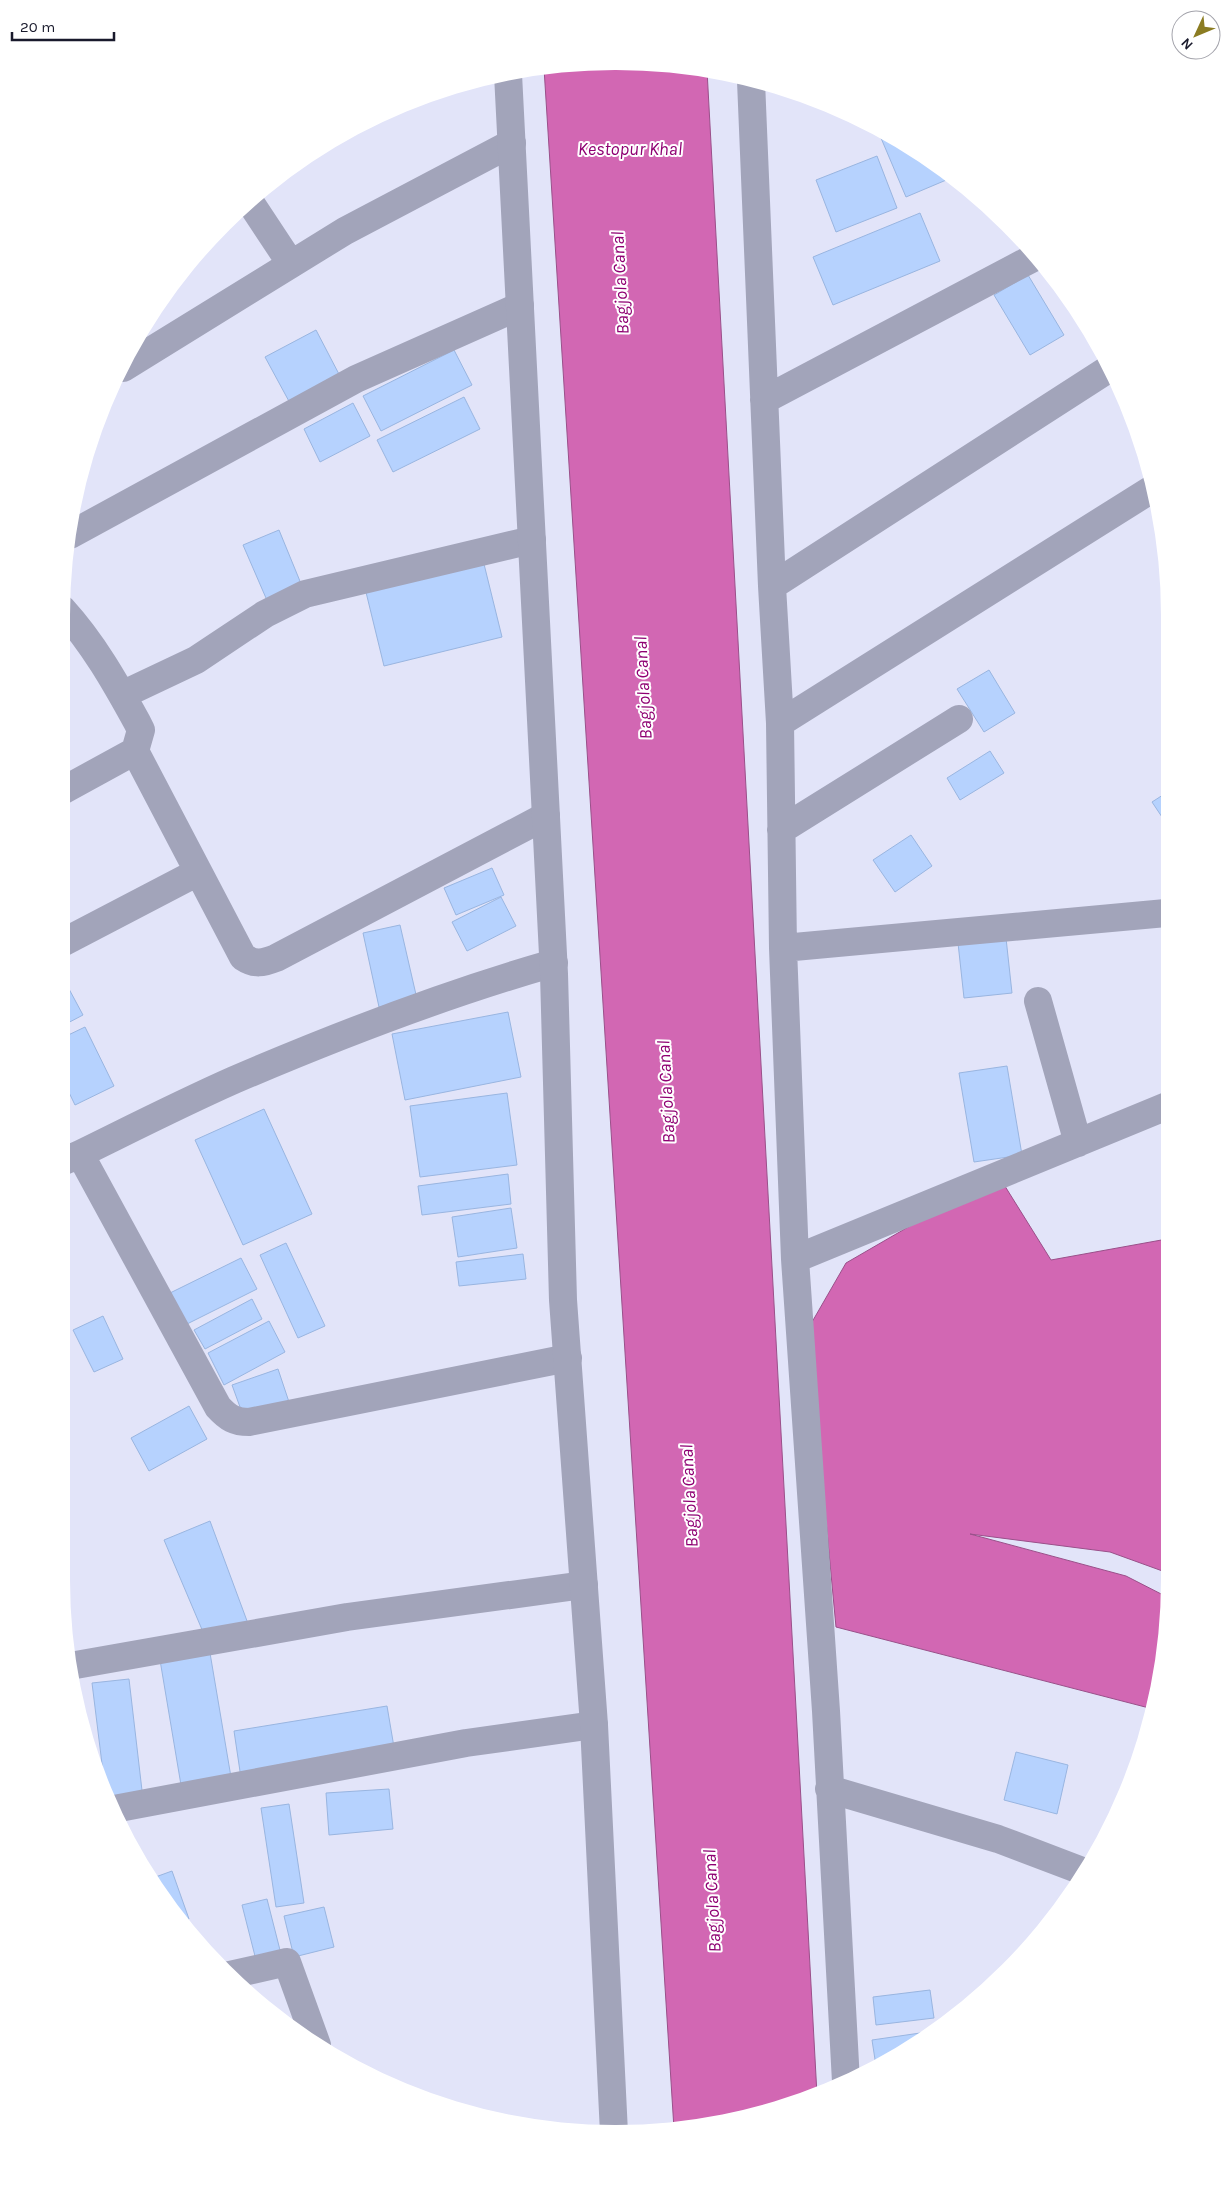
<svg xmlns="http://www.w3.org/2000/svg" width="1231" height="2195" font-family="Karla,sans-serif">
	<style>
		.water { fill: #d267b3; stroke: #9a508a }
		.building { fill: #b6d2fe; stroke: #99b5e0 }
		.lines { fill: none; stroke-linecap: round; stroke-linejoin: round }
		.minor { stroke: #a2a4ba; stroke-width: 28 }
		.tertiary { stroke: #a2a4ba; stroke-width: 28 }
		.labels { text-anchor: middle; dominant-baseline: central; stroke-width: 4; stroke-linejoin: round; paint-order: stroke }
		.water-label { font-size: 18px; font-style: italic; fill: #8e0072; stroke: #fff }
	</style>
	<rect width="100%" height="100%" fill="#e2e4f9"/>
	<!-- water -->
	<path class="water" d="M579,62l109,4 19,4 110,2025 -58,20 -85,14 -130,-2061z
		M998,1175l53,85 116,-21 1,334 -58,-21 -140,-18 156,42 43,22v17l-16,94 -317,-82 -28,-298 38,-66z"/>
	<!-- building -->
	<path class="building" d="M890,134l2,1 59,43 -45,19 -25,-59z
		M877,156l20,52 -61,24 -20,-52z
		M920,213l20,48 -107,44 -20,-48z
		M1028,275l36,60 -34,20 -36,-60z
		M316,330l25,48 -50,27 -26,-48z
		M454,350l18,35 -91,46 -18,-35z
		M464,397l16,32 -87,43 -16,-32z
		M353,403l17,33 -50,26 -16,-33z
		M279,530l25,61 -35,14 -26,-60z
		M482,556l20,81 -118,29 -20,-82z
		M989,670l26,43 -31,19 -27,-43z
		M990,751l14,22 -44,27 -13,-22z
		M1166,793v30l-14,-21z
		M911,835l21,31 -37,26 -22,-32z
		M492,868l12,27 -48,20 -12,-27z
		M501,897l15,29 -49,25 -15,-29z
		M400,925l17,74 -38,8 -16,-74z
		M1006,938l6,55 -48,5 -6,-55z
		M62,976l21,39 -21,11z
		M508,1012l13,65 -116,23 -13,-66z
		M85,1027l29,59 -39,19 -13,-27v-40z
		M1007,1066l15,89 -48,7 -15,-89z
		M507,1093l10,72 -97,12 -10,-71z
		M264,1109l48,105 -69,31 -48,-105z
		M508,1174l3,30 -89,11 -4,-29z
		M511,1208l6,40 -59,9 -6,-40z
		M286,1243l39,83 -27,12 -38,-83z
		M523,1254l3,25 -67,7 -3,-24z
		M241,1258l16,31 -72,36 -15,-32z
		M252,1299l10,20 -57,30 -11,-19z
		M103,1316l20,43 -29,13 -21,-42z
		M269,1321l16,31 -61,33 -16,-32z
		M278,1369l11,33 -45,16 -12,-33z
		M189,1406l18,33 -58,32 -18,-33z
		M61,1449l7,12 -7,4z
		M210,1521l40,108 -44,10 -42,-99z
		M210,1653l22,130 -50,8 -22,-131z
		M129,1679l14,120 -32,3 -6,-14 -13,-105z
		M387,1706l8,47 -154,25 -7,-47z
		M1016,1752l52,13 -11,49 -53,-14z
		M389,1789l4,40 -64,6 -3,-42z
		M289,1804l15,99 -28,4 -15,-99z
		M172,1871l17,48 -8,3 -31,-43z
		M267,1899l14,55 -25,6 -14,-55z
		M324,1907l10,40 -40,10 -10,-41z
		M248,1978l4,20 -16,-17z
		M930,1990l4,28 -58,7 -3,-28z
		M934,2031l-11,9 -47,26 -4,-26z"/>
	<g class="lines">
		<!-- minor -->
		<path class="minor" d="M751,81l21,505 8,137 3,225 12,311 31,452 20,371
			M250,202l41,62
			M123,368l222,-137 167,-88
			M764,400l269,-142
			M70,535l286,-156 164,-73
			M772,586l335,-216
			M62,609c31,34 53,73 75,113l4,8 -6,21 108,206c12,8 20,6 33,1l270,-142
			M122,695l74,-35 69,-46 40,-20 227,-54
			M780,723l372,-234
			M62,791l73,-40
			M781,830l178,-111
			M62,943l136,-71
			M783,948l383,-35
			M1038,1001l40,142
			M80,1154c51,-25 102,-51 154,-74 105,-45 211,-86 320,-117
			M62,1162l18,-8 138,253c10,11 17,15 31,15l319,-64
			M795,1259l372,-153
			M70,1666l277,-49 237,-32
			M829,1789l169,50 87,33
			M114,1809l352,-66 128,-18
			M230,1975l57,-13 30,83"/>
		<!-- tertiary -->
		<path class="tertiary" d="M508,74l46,900 9,326 31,425 20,408"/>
	</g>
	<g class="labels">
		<!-- water labels -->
		<g class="water-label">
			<text x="630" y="149">Kestopur Khal</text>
			<text transform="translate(620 283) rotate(-93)">Bagjola Canal</text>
			<text transform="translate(643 688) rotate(-93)">Bagjola Canal</text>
			<text transform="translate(666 1092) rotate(-93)">Bagjola Canal</text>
			<text transform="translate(689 1496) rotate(-93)">Bagjola Canal</text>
			<text transform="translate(712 1901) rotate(-93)">Bagjola Canal</text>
		</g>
	</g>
	<!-- crop -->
	<path d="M0 0H1231V2195H0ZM615 70H616A545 545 0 0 1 1161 615V1580A545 545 0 0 1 616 2125H615A545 545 0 0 1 70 1580V615A545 545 0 0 1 615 70Z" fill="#fff" fill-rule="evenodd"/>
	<!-- north arrow -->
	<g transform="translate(1196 35) rotate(226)"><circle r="24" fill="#ffffff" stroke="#a3a3ab"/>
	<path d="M0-4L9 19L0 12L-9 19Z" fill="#8b7c22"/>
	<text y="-8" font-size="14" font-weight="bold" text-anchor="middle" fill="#191a2c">N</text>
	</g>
	<!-- scale -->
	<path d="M12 32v8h102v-8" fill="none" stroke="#191a2c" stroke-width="2.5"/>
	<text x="20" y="32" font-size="15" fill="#191a2c" stroke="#ffffff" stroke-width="4" paint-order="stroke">20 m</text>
</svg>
